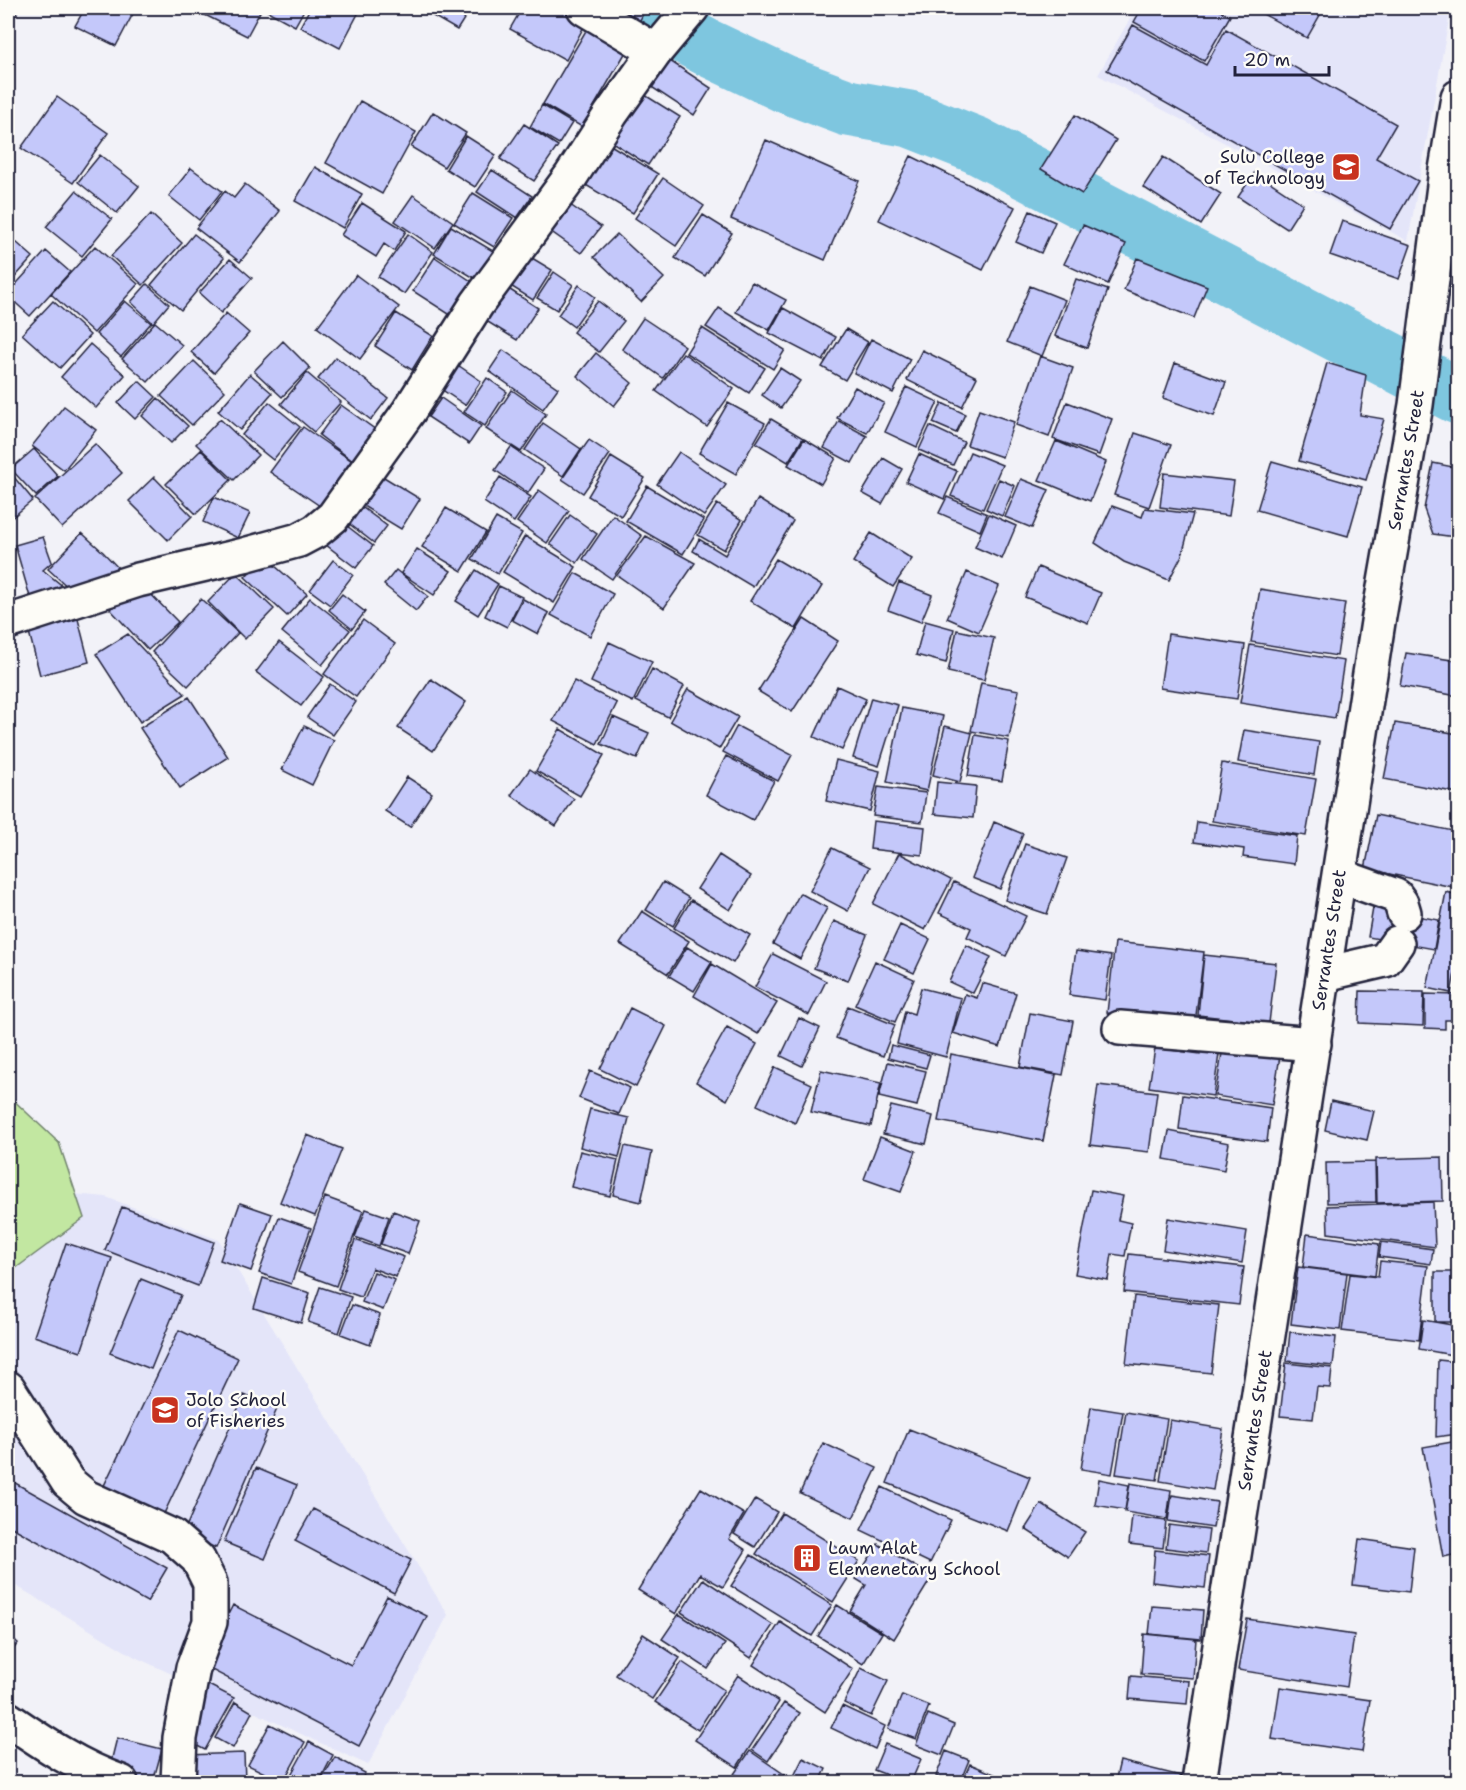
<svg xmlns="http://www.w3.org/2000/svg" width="1466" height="1790" font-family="'Shantell Sans',sans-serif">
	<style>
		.built { fill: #e4e5f9 }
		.green { fill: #c2e7a1; stroke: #72846e; stroke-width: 1.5 }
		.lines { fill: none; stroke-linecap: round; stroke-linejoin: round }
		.river { stroke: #7ec6df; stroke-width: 57 }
		.building { fill: #c4c8fa; stroke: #22223b; stroke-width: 1.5 }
		.minor-casing { stroke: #22223b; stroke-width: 38 }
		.major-casing { stroke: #22223b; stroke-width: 38 }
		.minor { stroke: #fdfcf7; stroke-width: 33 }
		.major { stroke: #fdfcf7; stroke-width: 33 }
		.labels { text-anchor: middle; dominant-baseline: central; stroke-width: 5; stroke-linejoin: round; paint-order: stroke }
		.poi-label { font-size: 18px; fill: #22223b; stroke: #fdfcf7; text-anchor: start }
		.street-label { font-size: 18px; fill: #22223b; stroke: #fdfcf7 }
	</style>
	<rect width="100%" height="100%" fill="#f2f2f8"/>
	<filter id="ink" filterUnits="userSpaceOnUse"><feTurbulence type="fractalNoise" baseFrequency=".0167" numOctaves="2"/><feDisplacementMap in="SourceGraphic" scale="12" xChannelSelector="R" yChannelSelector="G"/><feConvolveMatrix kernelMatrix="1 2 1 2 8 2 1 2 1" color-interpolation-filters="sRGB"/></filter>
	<g filter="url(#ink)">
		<!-- built -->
		<path class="built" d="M1136,8h315l-43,233 -310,-166z
			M8,1188l98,9 113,43 229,375 -80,150 -233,-108 -127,-76z"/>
		<!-- green -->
		<path class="green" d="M8,1095l51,48 25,75 -68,50 -8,-2z"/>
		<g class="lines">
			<!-- river -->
			<path class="river" d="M634,8l72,39 78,37 64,24 62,11 66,26 482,251"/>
		</g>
		<!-- building -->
		<path class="building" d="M8,8h11l-11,19z
			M85,8h51l-20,38 -41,-20z
			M191,8h71l-15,28z
			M262,8h43l-10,18z
			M310,8h51l-21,40 -40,-21z
			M419,8h52l-14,22z
			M522,8h44l22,11 -22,41 -56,-31z
			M598,8h48l-10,20z
			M1142,8h73l15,8 -26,45 -70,-39z
			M1252,8h72l-17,30z
			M591,22l39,23 -48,82 -39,-23z
			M1133,25l73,40 20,-36 170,95 -20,34 42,23 -28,48 -283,-159z
			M664,57l47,31 -17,27 -47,-31z
			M640,92l40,25 -32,48 -39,-25z
			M57,97l51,36 -35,50 -52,-35z
			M360,101l56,31 -34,62 -56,-31z
			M542,105l30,18 -13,21 -29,-17z
			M433,112l33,21 -22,34 -33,-20z
			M1075,115l41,25 -34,54 -41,-25z
			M524,124l34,22 -24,35 -34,-22z
			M466,136l30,19 -21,32 -29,-18z
			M766,140l93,41 -34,79 -94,-41z
			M609,144l49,30 -25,39 -49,-29z
			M100,155l39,31 -22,27 -39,-31z
			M911,156l104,51 -32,63 -104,-50z
			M1163,157l58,37 -20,31 -58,-38z
			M315,167l47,27 -19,34 -48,-27z
			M191,168l31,23 -23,29 -30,-24z
			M492,170l40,26 -15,22 -40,-26z
			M1255,172l48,32 -16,25 -49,-32z
			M663,178l41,28 -28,40 -41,-28z
			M245,184l35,27 -40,51 -44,-34 29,-37 9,7z
			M76,191l36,28 -30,37 -36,-29z
			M473,193l40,25 -19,29 -40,-24z
			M413,195l40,27 -18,26 -40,-27z
			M566,202l35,25 -20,26 -35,-25z
			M362,203l44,28 -12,20 -10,-7 -8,13 -35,-22z
			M1030,211l25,11 -14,31 -25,-11z
			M151,214l31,29 -39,42 -32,-29z
			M703,215l29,18 -27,43 -30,-18z
			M1342,221l69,24 -12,34 -69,-24z
			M1083,225l43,19 -18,40 -44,-20z
			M451,226l42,25 -17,28 -42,-25z
			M194,234l30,24 -43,52 -30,-25z
			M408,234l25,18 -29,42 -26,-17z
			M617,234l47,44 -23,24 -47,-45z
			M8,235l25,22 -25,28z
			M95,246l43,38 -44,49 -43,-39z
			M46,251l24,21 -40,44 -22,-20v-3z
			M527,255l25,15 -19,30 -24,-15z
			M435,257l39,26 -22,33 -39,-25z
			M1137,258l70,28 -13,32 -70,-28z
			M230,259l22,19 -31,35 -22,-20z
			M554,272l19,13 -16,25 -20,-12z
			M356,275l43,32 -39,52 -43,-32z
			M1076,279l32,11 -21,58 -32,-12z
			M752,282l34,18 -17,30 -33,-18z
			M147,284l22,20 -16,19 -22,-21z
			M579,285l16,12 -21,30 -16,-12z
			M504,286l34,22 -21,32 -34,-21z
			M1030,286l35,14 -23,56 -35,-14z
			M53,301l37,34 -30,33 -38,-34z
			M125,301l26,22 -30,34 -25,-23z
			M598,301l26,20 -25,31 -26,-20z
			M719,308l66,42 -12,19 -67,-42z
			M783,308l53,29 -13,24 -54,-28z
			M226,313l23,20 -35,40 -23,-21z
			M396,313l37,23 -21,34 -37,-24z
			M643,318l42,28 -22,32 -41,-29z
			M155,322l27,23 -34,37 -26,-23z
			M702,328l63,40 -16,25 -63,-40z
			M846,329l22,13 -23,38 -23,-13z
			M871,339l39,20 -17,34 -39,-20z
			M283,341l27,27 -28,29 -28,-26z
			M90,344l35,31 -29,33 -35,-31z
			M503,350l55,38 -15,21 -54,-38z
			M922,350l55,27 -15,30 -55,-27z
			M596,353l36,30 -18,23 -37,-30z
			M683,353l51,36 -27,38 -51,-36z
			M1040,356l33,12 -24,69 -33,-12z
			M336,357l52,41 -17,22 -53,-41z
			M194,361l31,30 -33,34 -31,-29z
			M452,361l29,20 -16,24 -30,-20z
			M1175,363l51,19 -12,34 -51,-18z
			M1327,363l39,12 -6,40 24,4 -18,61 -67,-19z
			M780,368l20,13 -19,27 -19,-13z
			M307,373l34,29 -27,30 -33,-28z
			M250,374l22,19 -32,37 -22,-19z
			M487,378l20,14 -22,34 -21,-14z
			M139,381l17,16 -21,22 -17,-16z
			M855,387l29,16 -17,30 -30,-15z
			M906,387l32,15 -21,45 -32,-15z
			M512,390l34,24 -25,38 -35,-23z
			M158,398l30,28 -17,17 -29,-27z
			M441,398l40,28 -12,18 -41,-27z
			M269,402l31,25 -27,33 -31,-25z
			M1067,402l45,17 -13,36 -46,-16z
			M728,403l37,20 -29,51 -37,-21z
			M942,403l23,11 -9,19 -23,-10z
			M341,405l35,25 -23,31 -34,-26z
			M64,406l32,24 -32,40 -32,-24z
			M979,410l35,12 -12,35 -35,-12z
			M220,419l38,36 -24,25 -38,-36z
			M771,419l32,19 -15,24 -32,-19z
			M839,421l28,15 -15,27 -28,-15z
			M543,423l38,26 -18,27 -38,-26z
			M930,426l34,16 -11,23 -34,-15z
			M303,427l49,34 -32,45 -50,-34z
			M1135,433l36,12 -22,62 -35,-12z
			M804,439l32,19 -15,26 -33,-19z
			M589,440l21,14 -27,39 -21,-14z
			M1056,441l50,21 -16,39 -51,-21z
			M95,444l27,29 -60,55 -27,-29z
			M511,447l33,22 -16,24 -33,-23z
			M34,449l24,27 -22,20 -25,-27z
			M201,450l30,30 -35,34 -30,-30z
			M679,452l47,33 -22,31 -47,-32z
			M970,452l32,13 -19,44 -32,-13z
			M919,454l38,17 -13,28 -38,-17z
			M611,457l34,21 -24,38 -33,-20z
			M883,458l19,11 -20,35 -20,-11z
			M1272,461l90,26 -14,49 -91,-26z
			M1433,463l25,5v66l-3,3 -22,-3 -9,-25z
			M8,470l25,30 -25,21z
			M374,471l46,28 -19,30 -46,-28z
			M1164,473l70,8 -5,35 -69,-9z
			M154,477l38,39 -24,24 -39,-39z
			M500,477l31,20 -17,25 -30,-20z
			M999,479l16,7 -13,30 -16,-7z
			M1021,479l28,11 -17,38 -27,-11z
			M647,486l57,34 -21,34 -57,-33z
			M539,490l30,21 -22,32 -30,-21z
			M214,497l36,16 -12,25 -35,-16z
			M947,497l40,17 -7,17 -41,-18z
			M758,499l35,22 -40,66 -60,-36 6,-12 26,16z
			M717,504l25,16 -18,30 -26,-15z
			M359,505l28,21 -13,17 -27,-21z
			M1112,506l30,11 3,-9 48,6 -11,41 -13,25 -45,-18 -29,-19z
			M446,508l40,24 -24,39 -40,-24z
			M989,514l27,12 -14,33 -27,-12z
			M570,515l27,19 -20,29 -27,-19z
			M613,515l29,21 -30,43 -29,-20z
			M496,518l26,15 -24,41 -26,-15z
			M338,519l35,27 -17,22 -35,-27z
			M82,533l21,19 21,22 -54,15 -22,-20z
			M871,533l41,26 -19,28 -40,-25z
			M525,536l51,31 -22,36 -51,-31z
			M646,536l49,27 -31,45 -47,-33z
			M43,537l9,25 -9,8 22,18 -35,9 -15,-52z
			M417,549l34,22 -17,24 -33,-22z
			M776,559l46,27 -26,43 -46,-28z
			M333,560l20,15 -23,30 -20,-15z
			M258,563l17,3 32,28 -20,22 -42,-39z
			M1038,567l63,26 -13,30 -63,-26z
			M396,570l32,26 -12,15 -32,-26z
			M476,570l22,14 -20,31 -22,-14z
			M967,572l32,14 -20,46 -32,-14z
			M236,573l38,36 -29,30 -37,-37z
			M575,573l38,21 -23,42 -39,-21z
			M139,582l39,40 -30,28 -38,-41z
			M899,582l33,13 -11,27 -33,-12z
			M499,586l23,11 -15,30 -22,-11z
			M1260,589l85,14 -8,53 -86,-14z
			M342,594l23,18 -13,17 -23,-19z
			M310,598l40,32 -28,35 -40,-33z
			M201,599l37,34 -50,53 -36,-34z
			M523,599l26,14 -11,21 -26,-14z
			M78,619l11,43 -49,13 -11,-43z
			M804,619l34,22 -46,71 -34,-21z
			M363,620l32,24 -39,53 -32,-23z
			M925,621l29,8 -8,34 -30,-8z
			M957,630l37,8 -10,42 -36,-8z
			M128,634l57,60 -45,28 -44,-68z
			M1168,634l77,11 -8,54 -77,-11z
			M279,642l45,35 -23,29 -45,-34z
			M609,642l43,20 -19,40 -42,-20z
			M1250,645l94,16 -9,57 -95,-15z
			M1406,653l52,8v35l-58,-10z
			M652,669l32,17 -16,31 -32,-16z
			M431,679l35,23 -33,49 -35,-23z
			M574,681l43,22 -20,41 -44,-23z
			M981,683l38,7 -10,48 -38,-7z
			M330,684l26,18 -23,33 -26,-18z
			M837,686l29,13 -24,51 -28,-13z
			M688,689l50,28 -19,32 -49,-28z
			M189,697l39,60 -48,31 -40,-60z
			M871,698l27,7 -19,61 -26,-8z
			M902,708l41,8 -16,75 -40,-9z
			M613,717l36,16 -12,26 -36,-15z
			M1395,723l63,11v59l-74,-14z
			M304,726l30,14 -22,45 -30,-15z
			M737,726l55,29 -14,26 -55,-29z
			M945,726l27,7 -12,49 -27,-7z
			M560,729l44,26 -24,41 -44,-25z
			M1244,730l75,12 -5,33 -76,-13z
			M975,735l34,6 -7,40 -34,-5z
			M726,756l48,25 -21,39 -47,-25z
			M836,760l44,11 -10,40 -44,-10z
			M1222,763l94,16 -10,57 -94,-15z
			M530,769l44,30 -18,27 -45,-31z
			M407,777l25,16 -22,34 -25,-16z
			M937,782l39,4 -3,32 -39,-4z
			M878,787l48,6 -4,29 -49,-6z
			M1376,815l82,17v56l-93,-19z
			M873,821l52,6 -3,28 -52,-6z
			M994,822l29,12 -23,55 -28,-11z
			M1197,822l100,14 -3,28 -51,-7 1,-8 -50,-7z
			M1025,844l42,14 -20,56 -42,-14z
			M832,848l38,19 -22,44 -38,-20z
			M899,853l52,27 -26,50 -52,-26z
			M719,855l32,21 -21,34 -33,-21z
			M663,882l26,16 -16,28 -27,-16z
			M954,882l72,34 -20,40 -39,-19 4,-9 -32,-15z
			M1446,892l12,3v74l-2,-1 -5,25 -24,-5z
			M800,893l27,15 -27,51 -27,-15z
			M691,900l59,35 -17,28 -59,-35z
			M1373,908l66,12 -5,29 -66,-12z
			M642,911l47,30 -21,33 -48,-30z
			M834,921l33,14 -19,46 -34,-13z
			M900,925l30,14 -16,34 -30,-14z
			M1115,942l89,10 -9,71 -88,-10z
			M966,945l25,12 -18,36 -24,-11z
			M687,947l25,15 -18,29 -25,-15z
			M1076,951l35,5 -6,44 -36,-5z
			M773,954l53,27 -17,34 -54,-28z
			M1204,955l72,8 -7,60 -71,-8z
			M875,961l39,18 -19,43 -40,-17z
			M712,964l65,39 -19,31 -64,-38z
			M982,983l34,10 -16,54 -47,-14 12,-39 12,4z
			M921,988l40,10 -15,59 -49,-13 8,-33 9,3z
			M1360,991l64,1 -1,34 -64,-3z
			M1425,994l33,1v25h-13v9l-20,-1z
			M848,1006l47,19 -12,31 -47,-18z
			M630,1008l36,18 -30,61 -36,-18z
			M1030,1013l43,8 -10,54 -43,-8z
			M799,1018l21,10 -18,38 -21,-10z
			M727,1027l30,17 -30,56 -31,-18z
			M1201,1044l19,3 -7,49 -64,-9 6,-39 45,6z
			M891,1045l39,10 -4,13 -38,-10z
			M1223,1047l57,9 -8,49 -57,-9z
			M951,1054l105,21 -13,66 -105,-20z
			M888,1062l38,9 -9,35 -38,-9z
			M775,1067l37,17 -17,39 -38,-18z
			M821,1070l60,13 -10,43 -60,-14z
			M590,1071l40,17 -11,26 -40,-16z
			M1098,1085l59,7 -8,60 -59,-7z
			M1183,1095l88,13 -4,34 -88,-13z
			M1331,1101l43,10 -7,29 -42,-10z
			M891,1106l42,10 -7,28 -43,-10z
			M590,1109l39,9 -10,39 -39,-10z
			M1169,1131l60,12 -5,27 -60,-11z
			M307,1135l35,14 -27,67 -35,-14z
			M880,1137l36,14 -15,41 -37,-13z
			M625,1146l27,6 -11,50 -28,-7z
			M580,1151l38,9 -8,36 -39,-9z
			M1442,1157l1,44 -66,2 -1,-44z
			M1375,1162l1,40 -49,1 -1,-40z
			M1091,1190l32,6 -5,24 13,3 -6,33 -13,-2 -4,26 -33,-6z
			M325,1197l38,14 -27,75 -38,-14z
			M1433,1202l2,45 -107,-14 -1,-27z
			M240,1203l32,11 -21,57 -31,-11z
			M122,1207l92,35 -16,44 -93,-36z
			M366,1209l23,8 -10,29 -24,-9z
			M393,1211l27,10 -12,33 -27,-10z
			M279,1217l32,11 -20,56 -32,-11z
			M1168,1218l79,13 -5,32 -79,-13z
			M1307,1234l72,10 -4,32 -72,-9z
			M355,1240l49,17 -8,20 -24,-9 -11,29 -23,-8z
			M1381,1242l52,7 -2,15 -52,-7z
			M66,1243l46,15 -31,94 -47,-16z
			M1129,1254l115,13 -5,38 -115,-13z
			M1380,1261l48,5 -9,74 -77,-9 8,-57 28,3z
			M1298,1267l49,6 -7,57 -49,-6z
			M374,1272l21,8 -12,30 -21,-8z
			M1435,1272h23v50h-23z
			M263,1278l47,15 -9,30 -47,-15z
			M141,1279l40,16 -30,74 -41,-16z
			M320,1287l31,10 -12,36 -31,-11z
			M1134,1296l85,9 -8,68 -85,-9z
			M352,1305l28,10 -10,30 -29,-11z
			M1423,1320l35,6v30l-39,-7z
			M179,1330l59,28 -78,164 -60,-28z
			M1290,1332l46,5 -3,29 -46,-5z
			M1438,1360l20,2v72l-22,3z
			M1286,1363l46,5 -2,20 -13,-1 -4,32 -33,-3z
			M244,1395l33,14 -61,139 -33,-14z
			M1091,1407l32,5 -11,62 -31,-5z
			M1126,1412l41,7 -10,61 -41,-6z
			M1170,1420l53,9 -10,61 -53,-9z
			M909,1429l121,48 -22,54 -121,-48z
			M1458,1441v113l-15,3 -20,-110z
			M823,1443l54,25 -24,50 -53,-25z
			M256,1468l41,17 -32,74 -41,-17z
			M8,1479l159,89 -20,34 -139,-77z
			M1099,1479l30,6 -4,25 -30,-5z
			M1130,1483l41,7 -4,29 -42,-7z
			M882,1487l69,33 -21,43 -69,-33z
			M701,1488l43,26 -15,25 17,11 -23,37 -23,-13 -24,40 -38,-24z
			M1172,1495l45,7 -4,26 -45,-7z
			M755,1499l22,13 -22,35 -21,-13z
			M1041,1504l44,28 -17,25 -43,-28z
			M313,1509l98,51 -17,33 -99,-52z
			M782,1513l77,48 -26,41 -77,-48z
			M1132,1516l34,5 -3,27 -34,-4z
			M1169,1525l40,5 -3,23 -40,-5z
			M1359,1539l55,8 -5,45 -56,-7z
			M878,1544l54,33 -38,62 -44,-28 16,-26 -10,-6z
			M1155,1550l54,6 -4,32 -53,-6z
			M751,1555l81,50 -20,31 -81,-50z
			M703,1579l70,46 -22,33 -70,-46z
			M387,1596l40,20 -68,130 -157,-81 31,-60 118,60z
			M837,1605l45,28 -19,31 -45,-28z
			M1152,1606l51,4 -2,29 -52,-5z
			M679,1614l46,30 -17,25 -46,-30z
			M1247,1619l107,16 -7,52 -109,-17z
			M780,1622l73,47 -28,43 -72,-47z
			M8,1634l10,9 -10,13z
			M643,1634l37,24 -28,41 -36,-24z
			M1144,1634l52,5 -3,39 -52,-4z
			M682,1662l42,28 -26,40 -43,-28z
			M861,1668l27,13 -17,35 -27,-13z
			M738,1675l41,27 -42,65 -42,-27z
			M1131,1676l58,5 -2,23 -58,-5z
			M195,1678l39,20 -29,52 -19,-10z
			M1280,1687l90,13 -8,52 -90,-13z
			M902,1695l27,11 -13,33 -28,-10z
			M235,1702l17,10 -19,36 -18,-10z
			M784,1703l16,10 -32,48 -16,-11z
			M842,1706l43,20 -10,23 -44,-21z
			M928,1714l26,11 -12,30 -26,-10z
			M270,1724l35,18 -22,40 -35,-17z
			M117,1738l45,11 -9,33h-12l-33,-8z
			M309,1742l24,13 -14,27h-32z
			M885,1744l36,15 -10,23h-6l-31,-12z
			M750,1751l41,28 -2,3h-41l-14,-8z
			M946,1751l23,9 -9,22h-8l-16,-6z
			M244,1753l1,29h-59v-27z
			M335,1757l30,16 -5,9h-40z
			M803,1758l23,11 -6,13h-29z
			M1120,1761l61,15 -2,6h-64z
			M970,1764l43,18h-51z"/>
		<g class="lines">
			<!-- minor casing -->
			<g class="minor-casing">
				<path id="minor" d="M584,8l72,43
					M8,622l130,-42 106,-25 55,-15 17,-9 17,-14 76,-106 68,-107 94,-128 40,-62 45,-63 36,-43
					M1340,876l56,20 5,7 3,10
					M1325,974l60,-14 12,-17
					M1120,1028l194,16
					M8,1388l60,94 18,15 86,39 26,23 12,24v39l-17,46 -13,70 -2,44
					M8,1719c35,24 72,49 113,63"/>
			</g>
			<!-- major casing -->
			<g class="major-casing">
				<g id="major">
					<path id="s1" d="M1199,1782l179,-1160 38,-217 30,-235 12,-73"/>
				</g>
			</g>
			<!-- minor -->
			<use href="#minor" class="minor"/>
			<!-- major -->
			<use href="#major" class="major"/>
		</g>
	</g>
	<!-- icons -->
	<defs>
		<g id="university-square" transform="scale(1.5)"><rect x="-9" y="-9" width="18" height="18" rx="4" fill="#c8321e" stroke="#fdfcf7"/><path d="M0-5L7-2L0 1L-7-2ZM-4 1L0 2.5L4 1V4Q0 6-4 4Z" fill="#fff"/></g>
		<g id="school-square" transform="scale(1.5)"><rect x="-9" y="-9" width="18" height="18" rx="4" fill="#c8321e" stroke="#fdfcf7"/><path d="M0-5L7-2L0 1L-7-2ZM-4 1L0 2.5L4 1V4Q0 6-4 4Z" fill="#fff"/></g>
		<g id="building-square" transform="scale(1.5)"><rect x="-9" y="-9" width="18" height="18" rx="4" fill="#c8321e" stroke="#fdfcf7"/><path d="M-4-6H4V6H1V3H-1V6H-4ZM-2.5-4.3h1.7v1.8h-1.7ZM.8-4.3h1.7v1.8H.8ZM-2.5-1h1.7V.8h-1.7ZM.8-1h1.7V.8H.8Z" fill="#fff"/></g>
	</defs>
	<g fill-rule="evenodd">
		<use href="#university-square" x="1346" y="167"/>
		<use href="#school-square" x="165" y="1410"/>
		<use href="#building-square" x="807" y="1558"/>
	</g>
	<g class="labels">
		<!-- poi labels -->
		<g class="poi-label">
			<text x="1325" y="157" text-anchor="end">Sulu College<tspan x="1325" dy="21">of Technology</tspan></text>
			<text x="186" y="1400">Jolo School<tspan x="186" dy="21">of Fisheries</tspan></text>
			<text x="828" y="1548">Laum Alat<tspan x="828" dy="21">Elemenetary School</tspan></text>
		</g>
		<!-- street labels -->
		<g class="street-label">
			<text stroke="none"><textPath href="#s1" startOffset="1338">Serrantes Street</textPath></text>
			<text stroke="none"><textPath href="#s1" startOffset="852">Serrantes Street</textPath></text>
			<text stroke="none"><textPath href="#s1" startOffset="366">Serrantes Street</textPath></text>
		</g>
	</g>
	<!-- margin -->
	<rect width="1466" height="1790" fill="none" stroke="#fdfcf7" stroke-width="30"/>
	<rect x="15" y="15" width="1436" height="1760" fill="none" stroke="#22223b" stroke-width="2" filter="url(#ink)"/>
	<!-- scale -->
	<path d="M1235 66v9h94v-9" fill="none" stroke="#22223b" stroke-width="3"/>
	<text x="1244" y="66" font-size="18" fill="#22223b" stroke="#fdfcf7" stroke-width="4.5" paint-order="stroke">20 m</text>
</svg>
